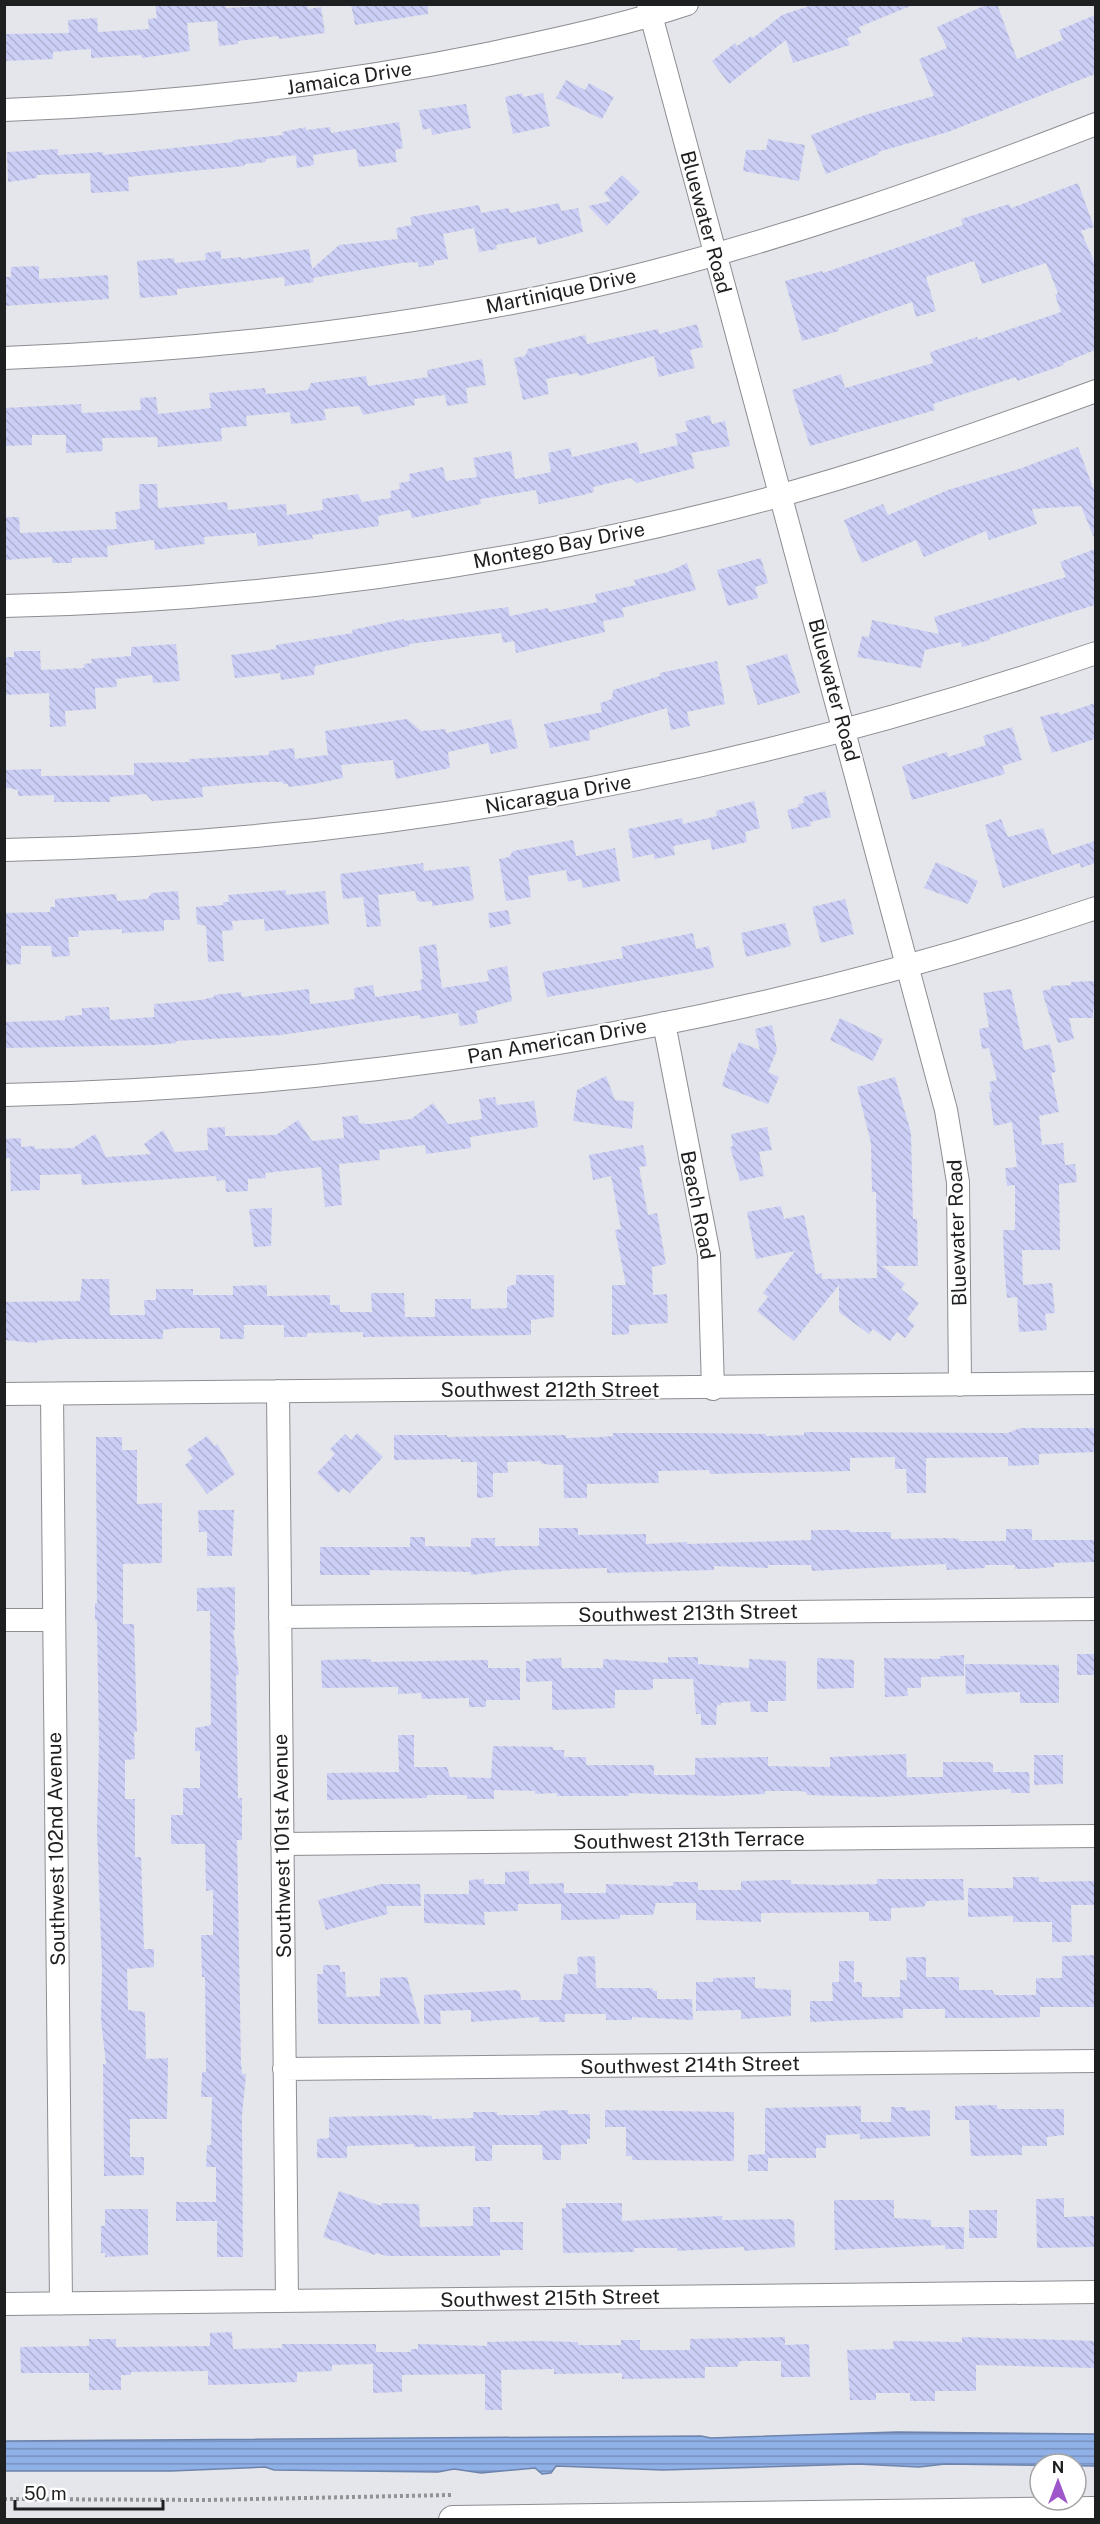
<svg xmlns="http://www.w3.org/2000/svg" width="1100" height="2524" font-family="'Public Sans',sans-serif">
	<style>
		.water { fill: url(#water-rules); stroke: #6e84ac; stroke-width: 1.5 }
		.building { fill: url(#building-back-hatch) }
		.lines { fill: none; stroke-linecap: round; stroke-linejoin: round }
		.minor-casing { stroke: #8c8e92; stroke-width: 24 }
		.major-casing { stroke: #8c8e92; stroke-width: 30 }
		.path { stroke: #909295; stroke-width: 4; stroke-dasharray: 3 3; stroke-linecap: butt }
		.minor { stroke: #fff; stroke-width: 22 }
		.major { stroke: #fff; stroke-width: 28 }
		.labels { text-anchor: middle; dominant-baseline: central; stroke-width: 4.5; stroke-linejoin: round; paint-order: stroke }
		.street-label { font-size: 20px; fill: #1e1f21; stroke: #fff }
	</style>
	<defs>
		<pattern id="water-rules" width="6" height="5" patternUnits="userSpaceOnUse" patternTransform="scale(1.5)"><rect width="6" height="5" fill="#90b0e8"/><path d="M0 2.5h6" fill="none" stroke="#758fbc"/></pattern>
		<pattern id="building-back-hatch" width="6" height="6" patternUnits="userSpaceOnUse" patternTransform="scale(1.5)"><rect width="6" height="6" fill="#cccff5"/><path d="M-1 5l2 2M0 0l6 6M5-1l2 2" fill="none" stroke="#afb1d2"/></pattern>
	</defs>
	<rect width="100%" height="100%" fill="#e4e6eb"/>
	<!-- water -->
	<path class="water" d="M897,2432l198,2v32l-150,-2 -26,3 -61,-3 -195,6 -107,-4 -5,7 -9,1 -7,-6 -54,5 -27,-4 -16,3 -164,-2 -9,-3 -94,4h-167l1,-30 696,-5 10,2z"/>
	<!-- building -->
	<path class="building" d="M155,4h71v4l82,-4v5l13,-2 4,26 -46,6 -1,-3 -40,5v3l-19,2 -2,-25 -30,2 3,28 -48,7v-3l-51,3v-9l-38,3v7l-47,2v-27l63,-1 -1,-13 29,-2 1,14 51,-3 -1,-10 9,-1z
		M351,4h77v10l-73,11z
		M815,4l98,1 -54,22 2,6 -14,5 3,7 -57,18 -7,-23 -57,44 -17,-23 23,-18 2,3 14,-10 2,2 29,-23z
		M988,4h9l20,55 46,-19 -4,-10 36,-15v59l-147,58 -70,20 1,2 -53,20 -15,-39 54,-20 69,-19 -15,-37 28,-11 -10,-21z
		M566,80l19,10 4,-7 25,14 -12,22 -46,-21z
		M522,93l1,4 20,-4 7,33 -37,8 -8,-37z
		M466,104l5,24 -39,7 -1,-7 -8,2 -4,-20z
		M399,122l4,26 -8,2 2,12 -38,5 -3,-18 -43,6 1,10 -17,3 -1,-13 -30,4v3l-21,2v2l-117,11 1,14 -38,2 -1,-20 -53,2v3l-29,4 -1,-30 51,-3v6l45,-3v3l130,-13v-2l50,-5 -1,-3 24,-5v3l24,-3 1,6z
		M768,139l37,6 -6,36 -56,-10 3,-21h20z
		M622,175l18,17 -33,34 -19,-20 23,-5 -7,-8z
		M1078,183l16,44 -13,4 14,33v86l-32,13 1,2 -47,16 -1,-4 -83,27 2,6 -125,36 -18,-56 49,-16 4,14 88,-25 -3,-11 47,-15 1,3 83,-28 -6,-17 3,-2 -12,-30 -64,21 -8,-23 -48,16 10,34 -20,6 -4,-15 -74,26 1,3 -37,10 -17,-60 37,-10 1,2 140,-48 -2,-6 48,-15 2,4z
		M559,203l2,8 17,-3 5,24 -45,13 -2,-8 -40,8 1,4 -18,3 -5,-24 -31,6 5,25 -14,2v4l-15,2 -1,-5 -16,1 -89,15 1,4 -29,4 -1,-9 -107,12v6l-37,3 -3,-37 37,-3 1,5 31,-3 -1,-7 16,-2v8l20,-2v2l68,-10 3,20 27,-24 59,-6 -2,-11 16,-3 -2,-8 69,-12 2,8 28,-5 1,5z
		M39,266v13l69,-4 1,24 -105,7v-29h7v-10z
		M697,324l6,23 -13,3 5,18 -36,9 -5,-21 -74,20 -3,-3 -31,6 3,15 -26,6 -9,-42 11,-2 3,-7 57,-14 2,9 71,-15 1,5z
		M482,359l4,26 -20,3 2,15 -21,3 -2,-11 -31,4 1,6 -52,10 -4,-9 -35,3 2,11 -35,4 -1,-12 -44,4 1,10 -26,2 1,13 -64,6 -1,-10 -55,1 1,13 -37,2v-18h-34v10l-28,1v-38l77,-4 1,9 59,-3 -1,-12 16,-1 2,17 53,-6 -2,-15 56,-5 1,6 42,-4 3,-7 55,-7 2,10 60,-9 -1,-7z
		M710,415l2,9 13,-3 5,25 -39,7 4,15 -58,15 -6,-5 -38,9 1,5 -11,3 -44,9 -3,-14 -56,9 1,5 -69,14 -2,-8 -32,6 1,10 -67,9 1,4 -55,7 -2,-13 -52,4 1,7 -50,6 -1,-10 -47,6 1,11 -36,1v5h-20v-6l-48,3v-43h15l1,16 97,-4 -2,-17 25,-3 -1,-25h18l1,24 69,-6 1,8 58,-6 1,11 36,-5 -1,-11 36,-5 4,8 29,-4 -1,-7 10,-2 -1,-6 11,-2 -1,-7 34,-7 3,14 31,-4 -4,-19 38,-7 4,28 36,-7 -3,-19 22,-5 2,9 65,-15 3,12 38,-9 -3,-11 13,-3 -3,-10z
		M1078,447l17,46v47l-14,-34 -49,3 5,15 -48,16 -3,-9 -62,26 -8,-17 -54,23 -18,-43 39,-16 5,11 60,-25 71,-21z
		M1095,549v56l-106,33 1,2 -28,7 -1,-5 -36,8 -4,18 -64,-11 5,-21 7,1 3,-17 67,14 -5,-17 132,-40 -6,-15z
		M761,558l7,25 -13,4 3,11 -30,8 -11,-36z
		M687,563l9,27 -74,18 2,9 -21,4 2,11 -89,21 -2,-12 -11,2 -2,-10 -59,7 -33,4v2l-94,20 -1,9 -33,5 -1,-7 -45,5 -4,-23 45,-6v-4l77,-12 -1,-3 52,-11v2l104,-14 2,9 38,-8 1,4 48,-10 -2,-8 41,-9 -2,-5 34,-8z
		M176,644l4,37 -27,2 -1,-8 -36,4 1,8 -22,1 1,21 -31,2 1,15 -16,1 -1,-34 -45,2v-38h10v-6h26l1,19 43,-2v-4l8,-1 -1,-4 40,-3v-9z
		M787,654l13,39 -42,12 -12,-39z
		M717,661l8,43 -38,8 3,14 -19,4 -4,-22 -78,23 1,9 -40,8 -6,-24 58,-12 -2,-9 12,-4 1,-9 47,-14v-3z
		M1095,703v36l-43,14 -12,-36 19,-5 1,3z
		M407,719l14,12 25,-2v4l65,-14 7,29 -27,6 -3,-11 -40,9 2,16 -54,11 -3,-19 -52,5 2,13 -29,6 -26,3v-3h-5v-2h-21l-60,5 1,10 -8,1 -43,3 -6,-7 -36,3v5h-56v-7l-36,1v-6l-14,-3v-17l37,-1v7l93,-1v-12l56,-1 -1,-3 80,-4v-4l25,-3 1,11 33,-4 -3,-24z
		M1012,727l10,33 -20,6 3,8 -93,26 -10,-34 45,-14 1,5 38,-12 -3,-9z
		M825,791l6,26 -21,5 1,4 -19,3 -5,-19 12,-3 -1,-3 6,-1 -1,-6z
		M754,801l6,27 -15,4 2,10 -35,8 -2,-11 -37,7 2,9 -21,4v-5l-21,4 -5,-29 54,-11 1,6 34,-8 -1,-5z
		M1001,819l7,18 35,-9 9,27 43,-14v22l-14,5 -1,-5 -77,25 -18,-63z
		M573,840l3,16 39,-8 5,33 -37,7 -2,-9 -13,3 -2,-12 -38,6 3,21 -25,4 -7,-42 10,-2 4,-6z
		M936,862l42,19 -10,23 -44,-16z
		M423,863l1,8 45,-5 5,34 -42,6v-5l-12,1 -3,-2 -2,-9 -37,4 3,31 -14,1 -4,-30 -20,2 -3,-25z
		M286,890v5l39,-4 4,33 -64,7 -1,-12 -32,2 1,9 -11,1 2,30 -16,1 -2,-36 -9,-2 -1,-17 27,-2v-3h6l-1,-7z
		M178,891l2,29h-16v11l-42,2v-4l-44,2 1,6h-11l2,19 -18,1 -1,-11h-30v18l-17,1v-52l46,-1v-5h5v-8l61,-5 1,7 30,-2 5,-6z
		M845,899l9,35 -33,9 -9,-36z
		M508,910l3,14 -21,4 -2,-15z
		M785,923l6,23 -45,11 -5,-24z
		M693,933l3,16 13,-3 5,22 -167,29 -5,-25 81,-14 -2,-11z
		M436,944l6,44 47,-7 -2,-11 20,-4 5,35 -36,10 2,12 -18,3 -2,-13 -38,6v-4l-139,20 -105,6v2l-22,2 -150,3v-26l61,-2v-4l17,-1v-7l27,-1 1,13 44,-3v-13l47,-4 13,-3v-2l27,-3 1,5 67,-8 1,15 45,-5 -1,-11 19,-3 2,12 47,-7 -2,-10 3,-1 -4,-32z
		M1095,981v29h-2v8h-24l5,21 -16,4 -16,-52 9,-2v-3l20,-1v-3z
		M1011,989l13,61 26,-6 6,28 -5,1 8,39 -20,4 3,29 21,-2 2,22 10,-1 2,18 -18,2 1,66h-38l1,35 29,-2 3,30 -10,1 2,16 -28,2 -2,-35 -10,1 -3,-34 -1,-34h12v-45l-8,1 -2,-18 12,-1 -5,-45 -18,4 -5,-34h3l-3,-10 8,-2 -8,-32 -7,1 -3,-20 10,-2 -6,-34z
		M840,1018l43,21 -10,22 -43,-21z
		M772,1025l5,25 -9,22 11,5 -11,27 -46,-18 10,-34 3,1 4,-11 21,8 -5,-21z
		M606,1076l9,24 19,2 -2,27 -59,-8 4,-31z
		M895,1077l16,56 2,86h4l1,47h-36l23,18 -4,5 18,14 -12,16 8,6 -10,13 -8,-6 -7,9 -17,-12 -4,5 -30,-22v-27l-45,56 -37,-30 11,-14 -5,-4 32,-42 -39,8 -9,-47 34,-6 3,13 20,-4 12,59 6,-1v6l55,-1 -1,-86h-4l-1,-49 -14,-56z
		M495,1097l2,8 37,-4 4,26 -68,10 1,11 -45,6 -1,-9 -46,5 1,10 -41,4 3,41 -17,2 -4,-40 -56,6 1,5 -18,1v12l-22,1 -1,-12 -8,1 -1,-5 -134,9 -1,-11 -41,1v15l-29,1 -1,-33h-6v-19l17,-1v9l14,-1v3l38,-1 22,-14 11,23 45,-3 -7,-10 19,-14 12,22 33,-2 -1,-22 18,-1v9l51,-1 22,-15 14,21 32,-3 -2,-21 16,-2 1,8 10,1 42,-5 22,-16 15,21 34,-5 -3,-20z
		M767,1127l5,23 -13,2 5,24 -24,5 -10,-34 3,-1 -2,-12z
		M643,1145l4,21 -8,1 9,48 9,-2 9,51 -14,3 1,28 14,-1 1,29 -39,2v9l-17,1v-50h14l-11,-55 6,-1 -10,-53 -18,4 -4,-25z
		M272,1208l-1,38 -17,1 -5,-38z
		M516,1275h38v42l-23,3v15l-168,2v-5l-56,1v4h-23v-12h-40v14h-24v-11h-42l-15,2v9h-102l-24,2v2l-33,-3v-38l76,-1 2,-22h27l1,36h35l-1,-15h12v-11h37v6h40v-9l34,-1v11l63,-1v10h10v7h32l-1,-19h33l1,24h30v-18h36v10l36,-1v-21l9,-3z
		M1020,1428h75v24l-56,2v11h-5l-26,1v-9l-82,1v35h-19l-1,-24h-11v-12l-45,1v13l-140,3 -1,-4 -51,1 1,12 -72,1v14h-23l-1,-33h-13l-9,-2v-2l-34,1 1,11h-15v24l-16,1v-36h-16v-3l-67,1v-25h53v2l119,-2v3l35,-1 12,-1v-3h83l70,1v2l38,-1v-3l204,1z
		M357,1433l26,24 -33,36 -7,-5 -5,5 -21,-20 18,-19 -5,-5 15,-15 6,6z
		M207,1436l8,10 2,-2 18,30 -28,20 -22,-29 8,-7 -6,-8z
		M96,1437h26v13h15v54l25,-1v60l-39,1v60h11l3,108h-3l1,27 -10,1v39h10v58h6l3,92h10v18l-27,2 1,41 17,2 1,47 22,-1 -1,61h-37v38h14v18l-40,1 -1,-112h3l-5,-44 1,-51 -5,-140 2,-87 -2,-122h-2v-17h2z
		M198,1510h36l-2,46h-25v-24h-8z
		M539,1528h39v7l68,-1v10l41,-2v2l124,-4v-10h39v2h41v7l57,-1 11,1v2h47v-12h26v11h63v22l-41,1v4l-23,2h-16v-4h-30v3l-38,2 -1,-6 -134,7 -1,-6h-43v3l-54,-2v4l-107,3v-5l-96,2 -40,5v-3l-101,-2v5h-50v-28h90v-10h15v9l46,1v-9h24v8h44z
		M235,1587v43h-2l6,45h-3l2,123h4v42h-5l4,222 1,12h4l-4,42 1,141h-26v-36h-41v-19h40v-35h-10l1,-22h4l1,-48h-11l1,-25h4l-1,-95h-3l-1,-42h12v-45l-7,1 -1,-47h-34v-29h12v-27h17v-37h-5v-23l16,-3 -1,-114h-13v-23z
		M1077,1654h18v21h-18z
		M964,1655v21l-43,1v11h-14l1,8 -23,1 -1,-39 56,1v-3z
		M668,1657h30v7l51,4v-9l37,2v40h-18v11h-17l-1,-11 -29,2v2h-4l-1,20h-15v-11h-5l-3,-35h-40v9l-3,2h-35v18l-29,1 -34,1v-29l-26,1v-21h6v-2l29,-1 1,10h41v-9l65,4z
		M817,1658l37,2v28l-37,1z
		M371,1659v3l117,-2v8h32v32h-34v7h-17v-9l-47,1 -1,-6 -23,1v-7l-76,1 -1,-28z
		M965,1664l94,1v38h-39v-11l-54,2z
		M398,1735h16v32h33l3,10 41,1 2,-32 60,1v3h11v7h22v8h68v10h41v-17l73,-1v9l62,1v-10l76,-3 1,23h36v-15h46l4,2v8h36l1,21h-19v-4l-132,8 -72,-2v-2l-6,-2h-36v3l-43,2 -93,-3v3h-72v-3l-22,1v-3l-41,-1v9h-27v-4h-40v3l-100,2v-27l72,-1z
		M1034,1755h29v29l-29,1z
		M529,1871v13l35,-1v10h42v-9l67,2v-4h25v8h43v-9l50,-1v4l43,1 43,-1v-5h86l1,21 -37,1 -3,6 -33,1v13h-22v-9l-108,1v9l-65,-2v-17h-40l-3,12h-33v4l-59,1v-16h-43v7l-34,1 1,13 -61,-2v-29h45v-14l15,-1v5h21v-12z
		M1013,1877h26v5l56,-1v24h-24l1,37h-20v-20h-39v-6l-45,1v-29h45z
		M382,1884h38l1,22h-35l2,8 -62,16 -8,-30z
		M1095,1955v52h-55v10l-44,1h-51v-9h-42v9l-93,4v-21h23l-1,-19h7v-21h15v21h8v15h38v-17h7l-1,-23h20v20h33v13h33l3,5h41v-17h26v-22z
		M595,1956l1,32h57v3h4v8h35l1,21 -61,-3v3h-26v-6h-41v8h-26v-5l-68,5v-12l-31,1 1,13h-17v-29l92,-5 4,2 1,8h40l3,-26h14l-1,-17z
		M323,1965h17v7h5l1,25 34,-1v-18l27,-1 13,47h-102l-1,-50h6z
		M755,1977v11l36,2v26l-50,3v-9l-45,1v-29h17v-4z
		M997,2105v4h67v26l-17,2v9h-25v9l-51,1 -2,-36h-14v-14z
		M861,2106v16h30v-15h15v4l24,-1v26l-70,3v-5l-34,1v13h-10v10h-48v13h-20v-16l17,-1v-46z
		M568,2110v4h22v25h-3v5l-26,1v15h-18l-1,-15h-50v16h-17v-15l-61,1v-3l-67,2v12h-30v-19l12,-1v-21l89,-2 14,1v3l41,-1v-6h24v3h43v-4z
		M605,2110l129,2v49l-102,-1v-4h-6v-29h-21z
		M339,2191l42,15 1,-3 37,1 1,23 53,-1v-19h17v15h33v28h-23v6h-113l-11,-3 -1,2 -52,-18z
		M1064,2198v19l31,-1v31l-58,1 -1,-49z
		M834,2200h60v18l37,2v7h33v22h-19v-4l-110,5z
		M566,2203h56v18l100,-5v4l68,-1 4,2 1,26 -51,4v-4l-67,4v-3h-43v4l-71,1 -1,-45h4z
		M105,2209h43v46l-43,2v-4h-4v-27h4z
		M969,2210h28v28h-28z
		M232,2332l1,17 49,-1v-4h94v8h35v-3h7v-5l69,2v-4l49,-1 42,1v3h43v-5h19v10h50v-11l95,-2v8l24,-1 1,33h-29v-16h-41l-3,6h-32v11l-83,1v-6l-68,1v-5l-53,1 1,40h-17v-36l-83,1v17l-29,1v-29l-41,1v6l-35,1v10l-43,2 -46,1v-14l-77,1v3h-10v15h-32v-17h-68l-1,-26 69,-1v-7h27v8l94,-1v-13z
		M962,2337l133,4v27l-119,-3v26h-41v10h-25v-8h-34v7h-26l-3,-50 47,-1 -1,-8 69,1z"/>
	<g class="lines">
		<!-- minor casing -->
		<g class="minor-casing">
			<path id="minor" d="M648,4l298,1106 12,72 2,203
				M4,110c165,-6 327,-24 488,-57 65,-14 132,-28 195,-49
				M4,358c207,-8 414,-30 615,-78 163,-40 320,-95 477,-156
				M4,606c236,-5 472,-35 701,-91 133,-32 262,-77 391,-124
				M4,850c372,-7 740,-76 1092,-197
				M664,1023l45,232 4,134
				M4,1095c371,-8 741,-68 1092,-187
				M278,1391l9,910
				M4,1394l1092,-11
				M52,1394l9,910
				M280,1617l816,-8
				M4,1620h50
				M282,1844l814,-8
				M284,2069l812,-8
				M4,2304l1092,-12"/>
		</g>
		<!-- major casing -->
		<g class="major-casing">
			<path id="major" d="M453,2520l643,-9"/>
		</g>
		<!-- path -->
		<path class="path" d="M4,2499l202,1 245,-5"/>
		<!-- minor -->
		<use href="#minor" class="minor"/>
		<!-- major -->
		<use href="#major" class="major"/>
	</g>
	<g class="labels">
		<!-- street labels -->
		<g class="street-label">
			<text transform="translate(349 78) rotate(-9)">Jamaica Drive</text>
			<text transform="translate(706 222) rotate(75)">Bluewater Road</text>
			<text transform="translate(561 291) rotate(-12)">Martinique Drive</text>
			<text transform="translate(559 545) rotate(-11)">Montego Bay Drive</text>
			<text transform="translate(834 690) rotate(75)">Bluewater Road</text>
			<text transform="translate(558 794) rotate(-10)">Nicaragua Drive</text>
			<text transform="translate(557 1041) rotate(-10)">Pan American Drive</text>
			<text transform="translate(698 1205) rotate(79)">Beach Road</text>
			<text transform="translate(957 1233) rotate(-92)">Bluewater Road</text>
			<text x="550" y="1390">Southwest 212th Street</text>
			<text transform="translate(688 1613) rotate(-1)">Southwest 213th Street</text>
			<text transform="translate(689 1840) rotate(-1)">Southwest 213th Terrace</text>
			<text transform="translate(282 1846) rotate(-91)">Southwest 101st Avenue</text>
			<text transform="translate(56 1849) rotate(-91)">Southwest 102nd Avenue</text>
			<text transform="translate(690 2065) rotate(-1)">Southwest 214th Street</text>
			<text transform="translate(550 2298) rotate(-1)">Southwest 215th Street</text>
		</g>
	</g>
	<!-- border -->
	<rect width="1100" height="2524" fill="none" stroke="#1e1f21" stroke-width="12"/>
	<!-- north arrow -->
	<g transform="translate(1058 2482)"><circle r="28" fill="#ffffff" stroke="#a5a5a6" stroke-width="1.5"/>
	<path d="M0-4.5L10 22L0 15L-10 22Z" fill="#9e57cb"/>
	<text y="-9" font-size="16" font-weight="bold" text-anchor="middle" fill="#1e1f21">N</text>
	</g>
	<!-- scale -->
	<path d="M15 2500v9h148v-9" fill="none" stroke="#1e1f21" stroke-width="3"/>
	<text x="24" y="2500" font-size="18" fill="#1e1f21" stroke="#ffffff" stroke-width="4.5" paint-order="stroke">50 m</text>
</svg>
